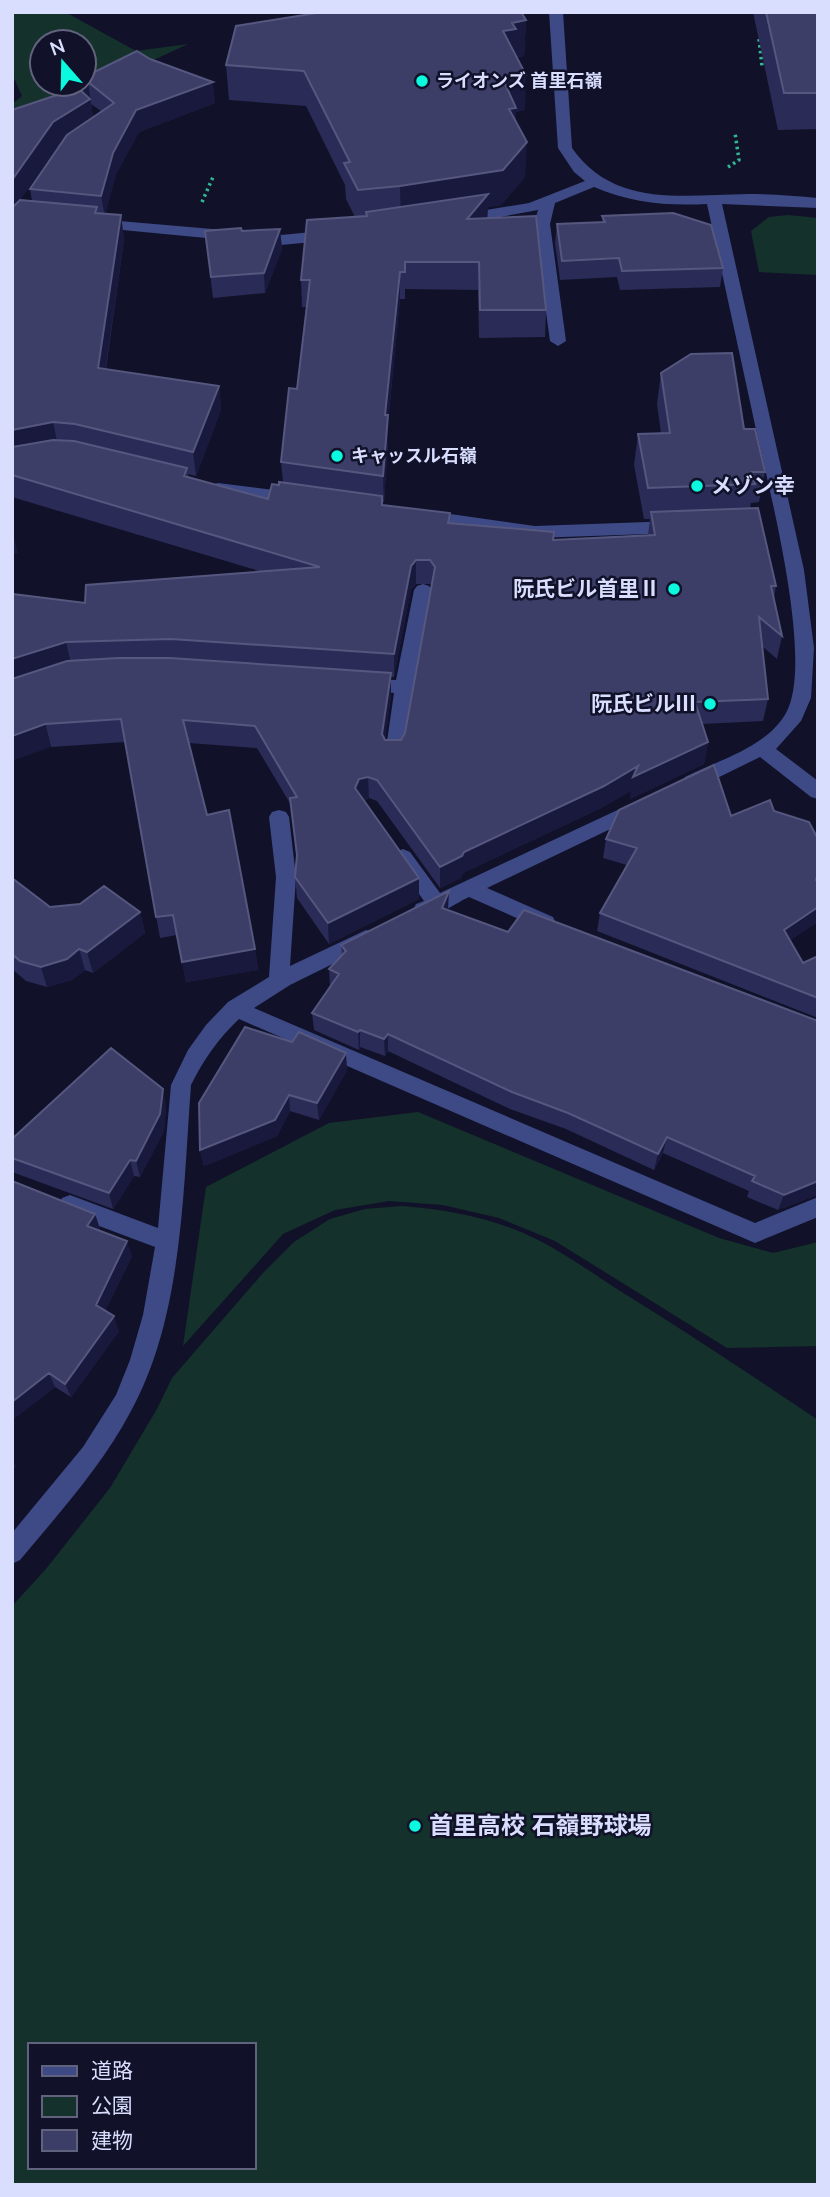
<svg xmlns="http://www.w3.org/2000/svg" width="830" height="2197" font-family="'Nunito Sans','Noto Sans JP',sans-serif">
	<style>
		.green { fill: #14322b; fill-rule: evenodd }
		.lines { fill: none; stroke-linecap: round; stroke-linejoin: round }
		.path { stroke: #33b894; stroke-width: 3.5; stroke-dasharray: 2.5 3.5; stroke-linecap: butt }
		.minor { fill: #3d4a86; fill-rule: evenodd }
		.wall { fill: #2a2b56; fill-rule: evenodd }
		.shaded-wall { fill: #18193c }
		.building { fill: #3d3e68; stroke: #55577f; stroke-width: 2 }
		.poi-dot { fill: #0bf9de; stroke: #111229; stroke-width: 2.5 }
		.labels { text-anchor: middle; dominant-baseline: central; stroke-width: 5; stroke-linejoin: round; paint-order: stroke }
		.far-poi-label { font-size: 18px; font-weight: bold; fill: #d9ddfe; stroke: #111229; text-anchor: start }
		.poi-label { font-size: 21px; font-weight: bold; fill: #d9ddfe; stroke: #111229; text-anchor: end }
		.near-poi-label { font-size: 24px; font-weight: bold; fill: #d9ddfe; stroke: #111229; text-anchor: start }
	</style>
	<rect width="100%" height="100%" fill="#111229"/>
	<!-- green -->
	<path class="green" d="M12,12h53l71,39 52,-7 -176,82v-22l10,-8 -10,-22zM42,42h42v42h-42z
		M788,215l30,3v57l-59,-3 -8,-41 18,-14z
		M418,1112l301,126 54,15 45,-11v104l-91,2 -172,-107 -56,-23 -56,-13 -54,-4 -54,9 -52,24 -100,112 23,-159 123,-64z
		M402,1206c37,3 74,9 109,22 38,14 72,39 106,61 68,42 134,86 201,131v765h-806v-579l34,-37 64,-81 47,-79 15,-31 91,-105 31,-31 36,-23 35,-10zM30,2045h224v122h-224z"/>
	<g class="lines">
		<!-- path -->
		<path class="path" d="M759,39l3,27
			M728,167l11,-7 -4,-27
			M202,202l11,-25"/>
		<!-- minor -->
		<path class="minor" d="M549,12h14l9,136c42,60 111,47 176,46 23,0 47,2 70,4v10l-96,-4 82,366 10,78 -3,50 -10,23 -25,28 42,32v18l-7,-2 -51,-40 -61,30 -7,2 -7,-2 -2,-5 2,-5c34,-17 82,-30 101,-64 30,-53 -21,-239 -34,-302 -15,-69 -30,-138 -45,-207 -40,2 -76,-1 -113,-17l-39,16 -5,21 16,117 -8,5 -8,-5 -16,-117 4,-14 -76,14 -8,-5 8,-5 67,-11 56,-22 -11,-9 -16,-24z
			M96,219l185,16 52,-5 8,5 -8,5 -52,5 -190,-18 -3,-3 3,-3z
			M218,483l79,10 8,6 -8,6 -85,-12 -2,-4 2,-4z
			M422,510l113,16 141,-5 9,6 -9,6 -141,5 -119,-18 -3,-4z
			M423,584l6,2 3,4 -29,165 -2,5h-14l-2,-5 9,-62 -35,-4 -3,-5 3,-5 37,1 18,-90 3,-4z
			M641,799l7,2 3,5 -3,5 -161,77 66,29 3,6 -3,6 -7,2 -77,-34c-15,7 -37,24 -53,19l-3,-6 3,-6 8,-3 -31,-44 3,-5 7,-3 7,3 30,41z
			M279,810l7,2 3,5 7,60 -6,89 76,-36 7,2 3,6 -3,6 -83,41 -36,23 501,215 63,-26v20l-63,26 -516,-224c-21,20 -35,40 -48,66 -8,106 -8,231 -60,326 -29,55 -71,101 -111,149l-8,4v-31l71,-86 33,-52 14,-35 13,-45 12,-68 -93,-35 -3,-7 3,-7 8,-3 88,33 13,-143 17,-35 18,-25 22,-23 41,-25 7,-100 -7,-60 3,-5z"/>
	</g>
	<!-- wall -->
	<path class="wall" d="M753,12h65v117l-40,1z
		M526,20l-2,36 -7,1 8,53 -9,2v10l9,55 -24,28 -13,2 -1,11 59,92 -1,27 -66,1 -1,-48 -73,-1v10h-5l-12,123v20l-4,60h-2l1,3 67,18 103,17 95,-5 2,-16h-6l-10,-54 4,-31 23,-1 -4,-29 4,-31 83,56 21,43 -6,30 -8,1 -1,5 26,78 -2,12 8,38 -5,23 -14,-12 5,52 -5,22 -61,3 6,18 -4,22 -74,35 1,-8 -30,17 -138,65 -2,5 -21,10 -63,-87 -8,-3 -5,2 55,78v21l-90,45 -32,-46 -2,-21 2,-18 -6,-54 -34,-57 -68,-5 18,72 48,134 3,21 -72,12 -9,-47 -17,3 -35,-196 -74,5 -39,-153 73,9 174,-32 -247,-74v-387l70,-18 -1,-8h3v-7l131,26 -76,29 -23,42 -11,40 16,1 3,25 -18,129 113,17 2,24 -25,66 -8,-2 1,4 79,21 11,-14 4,-3 -2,-20 16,-73 9,-82h-4l-1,-27 54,-63 -9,-18 -1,-14 -39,-79 -77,-6 -3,-35zM91,104l10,7 -8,6zM61,144l-31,45 2,12 -14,1 39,-55zM416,584h14l2,2 -27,147 -4,7h-16l6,-45v-18h3l17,-88z
		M602,216l121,52 -3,19 -100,3 -3,-13 -57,3 -5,-37 2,-19 45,-1z
		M280,229l2,20 -17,44 -52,5 -8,-67h37z
		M774,811l42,69 2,1v41l-28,18 13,23 15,-7v62l-221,-87 3,-18 27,-48 -24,-7 3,-19 125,-23z
		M12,878l38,29 90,5 5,21 -52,40 -8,-3 -13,10 -25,7 -21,-6 -14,-12z
		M448,910l369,285 -39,15 -31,-13 2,-6 -86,-38 -9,17 -88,-41 -56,-20 -122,-58 -3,5 -25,-9 -1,3 -45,-20 -2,-17 18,-26 -1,-18 13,-14 -1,-10z
		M347,1070l-28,50 -29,-9 -13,25 -73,30 -4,-16 -1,-47z
		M166,1106l-2,25 -24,46 -6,-1 -21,33 -101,-37v-33z
		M12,1181l83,33 5,15 -1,2 33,25 -27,55 14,20 -48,66 -16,-10 -43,33z"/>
	<!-- shaded-wall -->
	<path class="shaded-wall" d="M526,20l-2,36 -10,1 -11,-26 9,-8z
		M526,75l-1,35 -9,2 -1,31 -12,-64z
		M88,82l6,42 -37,23 -43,62 -2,-9v-20l41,-58 32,-20 -3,-18z
		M213,82l2,21 -76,29 -23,42 -11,43 -4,-21 12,-43 23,-43z
		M527,142l-2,35 -24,28 -13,2 -1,15 -20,-3 -66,2 -1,-35z
		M121,215l3,25 -22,152 -4,-24z
		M280,229l2,20 -17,44 -1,-20z
		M400,272v27l-12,123v20l-4,60 -1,-26 2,-61z
		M219,386l2,24 -25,66 -3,-24z
		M53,422l5,24 -46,9v-25z
		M12,531l6,22 -6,1z
		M416,560v24l-5,5 -17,88v-23l17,-88z
		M66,642l5,22 -59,20v-25z
		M391,673v22l-8,61 -1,-22z
		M45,724l6,23 -39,14v-25z
		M708,742l-4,22 -74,35 1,-8 -30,17 -138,65 -2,5 -21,10v-21l24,-15 174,-86z
		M368,777l1,21 -9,2 -5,-12 4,-9z
		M419,878v21l-90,45 -1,-21z
		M449,891l-1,19 -6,-2z
		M818,907v15l-39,26 5,-18z
		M140,912l5,21 -52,40 -6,-21z
		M79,949l6,21 -13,10 -25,7 -6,-20z
		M255,949l3,21 -72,12 -4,-20z
		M360,1030v17l-1,3 -1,-18z
		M388,1034v17l-3,5 -1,-17z
		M346,1053l1,17 -28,50 -2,-17z
		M163,1089l3,17 -2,25 -24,46 -4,-16z
		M289,1095l1,16 -13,25 -73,30 -4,-16z
		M667,1137l-4,16 -9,17 4,-16z
		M130,1160l4,16 -21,33 -4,-16z
		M818,1181l-1,14 -39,15 6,-15z
		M95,1214l5,15 -8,13 -5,-16z
		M127,1241l5,15 -31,63 -5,-14z
		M114,1316l5,15 -48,66 -6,-13z
		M49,1373l6,14 -43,33v-18z
		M12,1460l4,7 -4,3z"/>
	<!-- building -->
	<path class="building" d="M323,12h198l5,8 -14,3 4,6 -13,2 23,44 -23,4 13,29 -7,1 18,33 -24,28 -103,16 -42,4 -14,-27 6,-1 -46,-91 -78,-6 10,-39z
		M766,12h52v81h-34z
		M137,51l13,8 63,23 -77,28 -23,43 -12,43 -71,-7 37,-54 47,-32 -26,-21 -4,2v-7z
		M78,88l12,11 -37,23 -41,58v-70z
		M488,194l-21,25 69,-3 10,94h-66l-1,-48h-74v10h-5l-15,143h3l-5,61 -102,-14 8,-74 8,1 13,-109h-9l6,-60 60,-4 -1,-4z
		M20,200l77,7 -2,6 26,2 -23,153 121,18 -26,66 -118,-28 -22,-2 -41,8v-222z
		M673,213l38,12 12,43 -101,3 -3,-13 -57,3 -5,-37 48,-2 -3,-6z
		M241,228l1,3 38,-2 -16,44 -53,4 -6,-46z
		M732,353l12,76h11l10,43h-13l3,12 -107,4 -10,-54 32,-1 -9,-60 30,-19z
		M53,440l21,1 113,27 -3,8 84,23 4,-15 7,1v-3l103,14v9l68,8 -2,10 106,9 -1,8 102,-5 -4,-23 107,-4 18,78h-5l11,50 -23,-19 9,82 -73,3 13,40 -75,35 5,-11 -34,20 -140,66 -2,4 -22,11 -63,-87 -9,-3 -9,2 -4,9 64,90 -91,45 -33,-46 2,-22 -7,-57 7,-1 -42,-71 -72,-6 24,95 22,-5 26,139 -73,13 -9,-47 -17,2 -35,-198 -76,5 -33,12v-57l55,-18 51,-3h52l221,15 -9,61 3,6h16l4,-7 30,-166 -5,-7h-14l-5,6 -17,88 -223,-15 -105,3 -54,17v-65l73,9 1,-18 234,-18 -308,-92v-28z
		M714,765l17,51 39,-16 4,11 35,11 9,17v35l-2,6 2,1v26l-34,23 19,33 15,-7v42l-218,-85 37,-65 -31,-9 13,-29z
		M12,878l38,29 30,-3 24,-18 36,26 -53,40 -8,-3 -12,10 -26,8 -21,-6 -8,-7z
		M449,891l-7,17 66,24 16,-22 294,111v160l-34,14 -32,-14 3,-5 -88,-39 -9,17 -90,-41 -56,-21 -124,-58 -4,5 -24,-9 -2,2 -46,-19 27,-39 -10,-5 17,-18 -5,-6z
		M245,1027l47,15 7,-10 47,21 -29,50 -28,-8 -14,25 -75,30 -1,-47z
		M111,1048l52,41 -3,25 -24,47 -6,-1 -21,33 -97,-35v-19z
		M12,1181l83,33 -8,12 40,15 -31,64 18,11 -49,68 -16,-11 -37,29z"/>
	<!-- markers -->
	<g class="poi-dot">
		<circle cx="422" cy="81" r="7"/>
		<circle cx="337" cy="456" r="7"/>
		<circle cx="697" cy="486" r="7"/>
		<circle cx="674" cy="589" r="7"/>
		<circle cx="710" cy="704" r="7"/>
		<circle cx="415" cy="1826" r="7"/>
	</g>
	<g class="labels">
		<!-- far-poi labels -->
		<g class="far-poi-label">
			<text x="436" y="81">ライオンズ 首里石嶺</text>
			<text x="351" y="456">キャッスル石嶺</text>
		</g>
		<!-- poi labels -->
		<g class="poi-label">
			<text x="711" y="486" text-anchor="start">メゾン幸</text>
			<text x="660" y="589">阮氏ビル首里Ⅱ</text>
			<text x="696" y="704">阮氏ビルⅢ</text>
		</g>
		<!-- near-poi labels -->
		<g class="near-poi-label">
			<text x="429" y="1826">首里高校 石嶺野球場</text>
		</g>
	</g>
	<!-- border -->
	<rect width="830" height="2197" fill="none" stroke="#d9ddfe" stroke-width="28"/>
	<!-- legend -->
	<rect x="28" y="2043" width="228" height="126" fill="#111229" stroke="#61637e" stroke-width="2"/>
	<rect x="42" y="2066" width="35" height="10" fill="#3d4a86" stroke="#61637e" stroke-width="2"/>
	<text x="91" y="2078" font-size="21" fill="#d9ddfe">道路</text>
	<rect x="42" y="2096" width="35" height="21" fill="#14322b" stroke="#61637e" stroke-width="2"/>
	<text x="91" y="2113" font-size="21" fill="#d9ddfe">公園</text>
	<rect x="42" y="2130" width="35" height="21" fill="#3d3e68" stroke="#61637e" stroke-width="2"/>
	<text x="91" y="2148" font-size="21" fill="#d9ddfe">建物</text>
	<!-- north arrow -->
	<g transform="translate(63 63) rotate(340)"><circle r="33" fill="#111229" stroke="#61637e" stroke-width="2"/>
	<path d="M0-5L12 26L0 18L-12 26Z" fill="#0bf9de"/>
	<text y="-10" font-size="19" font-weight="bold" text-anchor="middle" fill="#d9ddfe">N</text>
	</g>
</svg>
